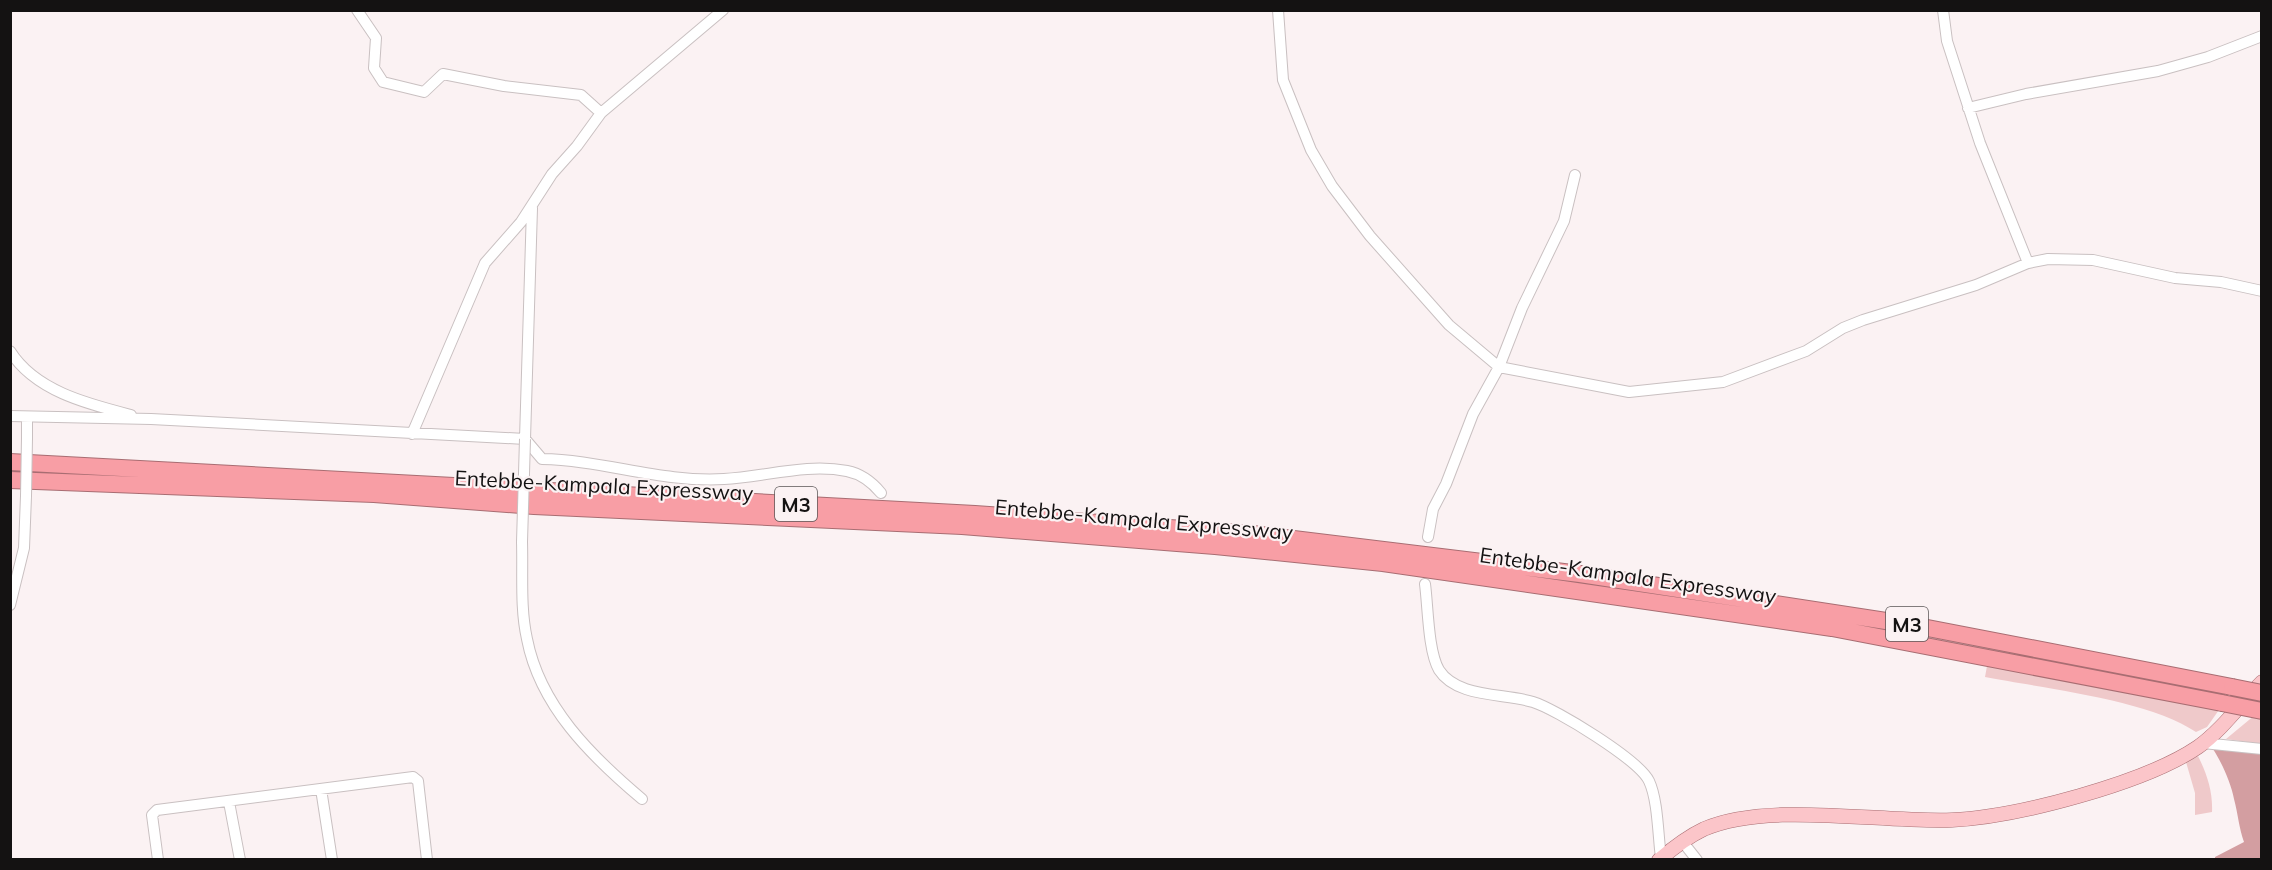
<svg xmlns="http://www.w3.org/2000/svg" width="2272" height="870" font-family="Mulish,sans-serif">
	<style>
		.green { fill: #efc9ca }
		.forest { fill: #d39ea1 }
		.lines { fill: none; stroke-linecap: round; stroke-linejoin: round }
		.minor-casing { stroke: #c9c0c1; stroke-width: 12 }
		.major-casing { stroke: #a86d72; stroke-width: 15 }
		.highway-casing { stroke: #a86d72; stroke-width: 18 }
		.minor { stroke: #fff; stroke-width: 10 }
		.major { stroke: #fbc5c9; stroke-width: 14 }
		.highway { stroke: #f89ea5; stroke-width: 16 }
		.minor-bridge-casing { stroke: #c9c0c1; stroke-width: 12; stroke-linecap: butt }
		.highway-bridge-casing { stroke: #a86d72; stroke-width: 18; stroke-linecap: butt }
		.minor-bridge { stroke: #fff; stroke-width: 10 }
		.highway-bridge { stroke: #f89ea5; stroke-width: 16 }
		.labels { text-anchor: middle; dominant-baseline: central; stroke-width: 4.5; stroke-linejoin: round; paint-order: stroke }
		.shield { fill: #fbf2f3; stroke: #595556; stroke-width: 1.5 }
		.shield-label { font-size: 20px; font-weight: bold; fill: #141212 }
		.street-label { font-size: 21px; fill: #141212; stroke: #fbf2f3 }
	</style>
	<rect width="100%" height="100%" fill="#fbf2f3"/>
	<!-- green -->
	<path class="green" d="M1987,666l234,41 -14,20 -11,5c-46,-32 -154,-44 -211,-55z
		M2255,715l6,1v28l-35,-5z
		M2198,756c9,18 15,36 14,56l-17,3v-22l-9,-31z"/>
	<!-- forest -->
	<path class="forest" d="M2213,749l48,4v106h-46v-2l29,-15c-5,-14 -6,-28 -10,-43 -3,-16 -12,-36 -21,-50z"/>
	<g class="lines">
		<!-- minor casing -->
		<g class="minor-casing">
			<path id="minor" d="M357,10l19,28 -2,30 9,14 41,10 19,-18 61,12 77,9 20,18
				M1278,10l5,70 28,70 21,36 38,50 79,89 50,42 130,25 94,-10 83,-31 37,-23 20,-8 113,-35 52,-22 20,-4 45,1 82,18 46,4 41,9
				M1943,10l4,31 33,102 48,120
				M1968,108l58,-14 132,-23 50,-14 54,-21
				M10,351c25,40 78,53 121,64
				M10,416l141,3 374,20 17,20c61,1 121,24 182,20 41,-2 82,-16 123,-8 15,3 25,11 34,22
				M412,434l73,-171 36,-41 31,-48 25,-28 24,-33 122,-103
				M27,438v-21
				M525,439l7,-231
				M1428,537l5,-28 13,-25 27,-70 26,-47 23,-59 42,-87 11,-46
				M522,542c1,32 -2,66 5,97 13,67 64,117 115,160
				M1425,584c3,22 3,67 14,86 18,28 65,23 94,32 23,7 106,58 116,79 9,19 9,55 12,77
				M10,605l14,-57 2,-52
				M2203,743l59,6
				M321,789l11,71
				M229,802l11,58
				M1682,841l15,19
				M158,860l-6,-45 5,-5 256,-33 5,4 9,79"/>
		</g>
		<!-- major casing -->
		<g class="major-casing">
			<path id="major" d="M1659,860c14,-12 28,-23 45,-31 64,-28 177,-6 248,-9 65,-3 193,-37 246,-73 24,-17 44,-45 64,-65"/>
		</g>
		<!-- highway casing -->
		<g class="highway-casing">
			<path id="highway" d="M10,462l965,52 278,20 327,40 332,51 320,62
				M10,480l364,14 160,12 428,20 253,20 168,17 449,65 390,75"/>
		</g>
		<!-- minor -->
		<use href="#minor" class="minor"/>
		<!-- major -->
		<use href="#major" class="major"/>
		<!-- highway -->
		<use href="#highway" class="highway"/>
		<!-- minor-bridge casing -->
		<g class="minor-bridge-casing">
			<path id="minor-bridge" d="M26,496l1,-58
				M522,542l3,-103"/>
		</g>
		<!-- highway-bridge casing -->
		<g class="highway-bridge-casing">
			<path id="highway-bridge" d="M2232,687l30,6
				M2222,703l40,8"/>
		</g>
		<!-- minor-bridge -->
		<use href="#minor-bridge" class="minor-bridge"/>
		<!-- highway-bridge -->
		<use href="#highway-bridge" class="highway-bridge"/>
	</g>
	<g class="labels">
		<!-- shield labels -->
		<g class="shield">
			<rect x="775" y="487" width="42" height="34" rx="4.5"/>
			<rect x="1886" y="607" width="42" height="34" rx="4.5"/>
		</g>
		<g class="shield-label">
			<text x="796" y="504">M3</text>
			<text x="1907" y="624">M3</text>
		</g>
		<!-- street labels -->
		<g class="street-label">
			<text transform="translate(604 485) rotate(3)">Entebbe-Kampala Expressway</text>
			<text transform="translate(1144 519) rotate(5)">Entebbe-Kampala Expressway</text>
			<text transform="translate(1628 575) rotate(8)">Entebbe-Kampala Expressway</text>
		</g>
	</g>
	<!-- border -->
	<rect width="2272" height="870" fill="none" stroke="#141212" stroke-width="24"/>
</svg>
